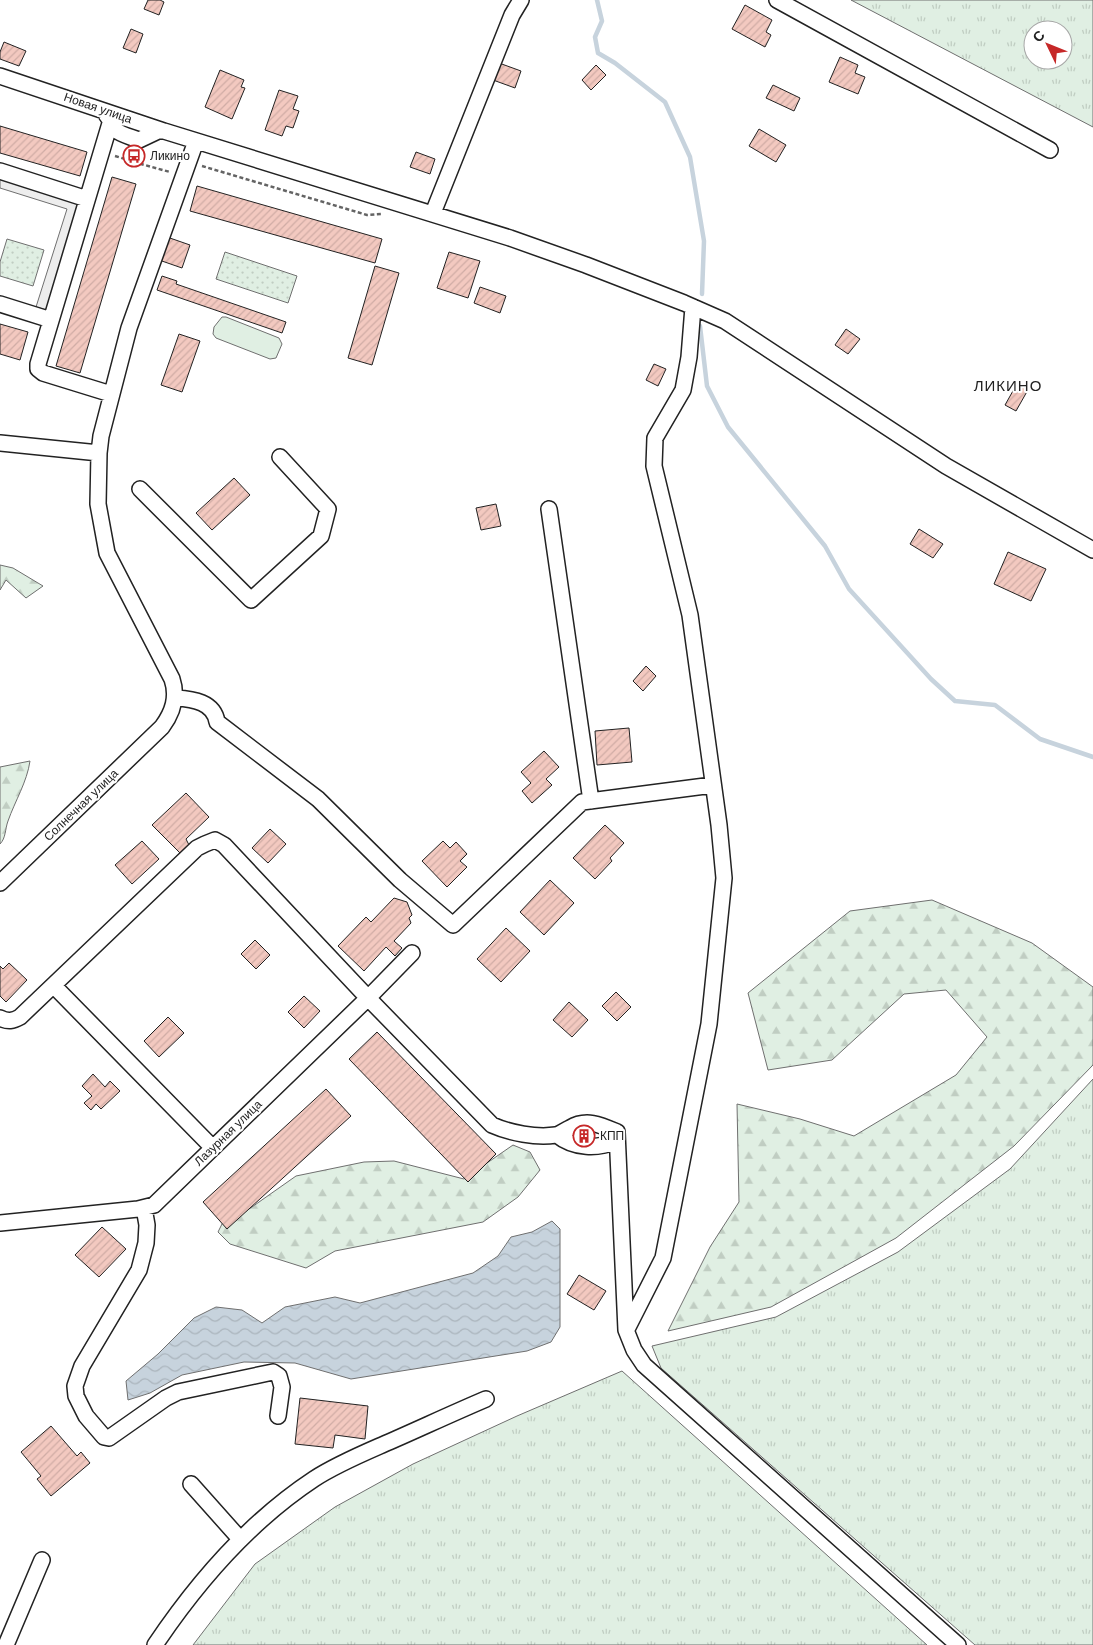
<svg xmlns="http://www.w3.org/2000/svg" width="1093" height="1645" font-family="Arial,sans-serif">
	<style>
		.grass { fill: url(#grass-tufts); stroke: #6f6f6f; fill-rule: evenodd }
		.forest { fill: url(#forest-firs); stroke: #6f6f6f }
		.park { fill: url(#park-dots); stroke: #6f6f6f }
		.pitch { fill: #e0efe3; stroke: #6f6f6f }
		.parking { fill: #ededed; stroke: #6f6f6f }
		.water { fill: url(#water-waves); stroke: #6f6f6f }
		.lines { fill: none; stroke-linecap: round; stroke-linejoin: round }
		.stream { stroke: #c7d3dd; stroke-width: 4.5 }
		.building { fill: url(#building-hatch); stroke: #222 }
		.minor-casing { stroke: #222; stroke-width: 18 }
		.path { stroke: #646464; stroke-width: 2.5; stroke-dasharray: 4 2.5; stroke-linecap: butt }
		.minor { stroke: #fff; stroke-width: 15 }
		.labels { text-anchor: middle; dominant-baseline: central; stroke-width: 4; stroke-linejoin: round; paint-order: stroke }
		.street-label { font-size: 12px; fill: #222; stroke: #fff }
		.poi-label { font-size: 12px; fill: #222; stroke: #fff; text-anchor: start }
		.quarter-label { font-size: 15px; letter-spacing: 1px; fill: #222; stroke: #fff }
	</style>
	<defs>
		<pattern id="grass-tufts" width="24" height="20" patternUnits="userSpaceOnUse" patternTransform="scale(1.25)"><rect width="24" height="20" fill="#e0efe3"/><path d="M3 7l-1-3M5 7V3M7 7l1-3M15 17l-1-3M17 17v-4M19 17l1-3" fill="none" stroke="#c0cdc2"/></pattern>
		<pattern id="forest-firs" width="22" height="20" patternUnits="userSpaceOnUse" patternTransform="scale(1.25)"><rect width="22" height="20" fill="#e0efe3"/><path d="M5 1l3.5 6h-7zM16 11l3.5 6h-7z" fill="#c0cdc2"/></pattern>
		<pattern id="park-dots" width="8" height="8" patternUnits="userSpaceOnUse" patternTransform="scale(1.25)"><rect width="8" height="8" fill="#e0efe3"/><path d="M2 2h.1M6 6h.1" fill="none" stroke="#c0cdc2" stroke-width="1.8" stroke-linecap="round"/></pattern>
		<pattern id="water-waves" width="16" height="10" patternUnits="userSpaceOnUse" patternTransform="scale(1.25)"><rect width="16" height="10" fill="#c7d3dd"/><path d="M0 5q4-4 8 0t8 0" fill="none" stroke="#abb5bd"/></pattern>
		<pattern id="building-hatch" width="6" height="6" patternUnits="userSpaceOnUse" patternTransform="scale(1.25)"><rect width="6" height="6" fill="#f3c9c0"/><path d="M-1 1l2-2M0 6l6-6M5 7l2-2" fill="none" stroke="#d0aca5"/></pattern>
	</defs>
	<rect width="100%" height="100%" fill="#fff"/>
	<!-- grass -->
	<path class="grass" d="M851,0h242v127zM1033,30h30v30h-30z
		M1093,1079v566h-118l-314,-277 -9,-22 124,-29 122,-65 112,-83z
		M622,1371l305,274h-734l62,-81 80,-57 78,-43 104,-48z"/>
	<!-- forest -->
	<path class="forest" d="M0,565l13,3 30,18 -17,12 -20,-18 -6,10z
		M30,761c-3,21 -15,40 -22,60 -3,8 -2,17 -8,23v-77z
		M932,900l100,43 61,44v78l-79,81 -118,92 -125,69 -103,24 42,-84 29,-45 -2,-98 63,15 54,17 102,-61 31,-38 -41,-47 -42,4 -72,66 -64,10 -20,-77 102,-82z
		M513,1145l17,7 10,18 -22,27 -35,25 -148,29 -29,17 -76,-24 -12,-12 5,-10 9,-1 64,-45 68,-14 30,-1 70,18z"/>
	<!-- park -->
	<path class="park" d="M7,239l37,11 -11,36 -33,-10v-14z
		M225,252l72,24 -9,27 -72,-24z"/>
	<!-- pitch -->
	<path class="pitch" d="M222,317h4l53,21 3,6 -6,14 -6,1 -54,-21 -3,-4 1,-7z"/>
	<!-- parking -->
	<path class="parking" d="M0,176l81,25 -34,109 -11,-3 31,-98 -67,-21z"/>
	<!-- water -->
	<path class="water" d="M552,1221l8,8v98l-9,15 -24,9 -176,28 -56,-16 -51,-1 -62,13 -32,18 -22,7 -2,-19 32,-27 36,-36 22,-11 26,3 20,13 23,-16 50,-10 25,6 113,-30 25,-17 13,-19 21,-5z"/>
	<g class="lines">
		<!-- stream -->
		<path class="stream" d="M597,0l5,21 -7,16 3,16 17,10 50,39 25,55 14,84 -2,53
			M700,326l7,60 21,41 97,119 24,43 82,90 24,22 40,4 45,34 53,18"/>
	</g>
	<!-- building -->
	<path class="building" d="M148,0h12l4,2 -5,13 -15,-6z
		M745,5l27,15 -6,12 5,3 -6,12 -33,-18z
		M131,29l12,5 -7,19 -13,-5z
		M4,42l22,9 -7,15 -19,-7v-7z
		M840,57l18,8 -3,8 10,4 -7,17 -29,-12z
		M499,63l22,8 -6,17 -22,-8z
		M596,65l10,10 -15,15 -9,-10z
		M220,70l24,10 -3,7 4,1 -13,31 -27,-12z
		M773,85l27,13 -6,13 -28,-13z
		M279,90l19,6 -5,13 6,2 -6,17 -7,-2 -4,10 -17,-6z
		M0,126l87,26 -7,24 -80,-23z
		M759,129l27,16 -10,17 -27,-16z
		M416,152l19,7 -5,15 -20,-7z
		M112,177l24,7 -56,189 -24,-7z
		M197,186l185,53 -7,24 -185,-52z
		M167,237l23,8 -8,23 -23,-8z
		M449,252l31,9 -12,37 -31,-10z
		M375,266l24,7 -27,92 -24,-7z
		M162,276l15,5 -1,3 110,38 -4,11 -125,-43z
		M480,287l26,9 -6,17 -26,-10z
		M0,324l28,8 -8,28 -20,-6z
		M846,329l14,10 -12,15 -13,-9z
		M179,334l21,7 -18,51 -21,-7z
		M654,364l12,5 -8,17 -12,-6z
		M1018,382l11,6 -13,23 -11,-6z
		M234,478l16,17 -38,35 -16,-17z
		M496,504l5,22 -20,4 -5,-22z
		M919,529l24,15 -10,14 -23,-14z
		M1008,552l38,17 -15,32 -37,-17z
		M646,666l10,10 -13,15 -10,-10z
		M629,728l3,34 -35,3 -2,-34z
		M544,751l15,16 -13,12 6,6 -20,18 -10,-12 9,-8 -10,-11z
		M186,793l23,24 -23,22 4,8 -8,8 -30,-30z
		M605,825l19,18 -14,15 2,3 -17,18 -22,-21z
		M270,829l16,15 -18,19 -16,-15z
		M142,841l17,18 -27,25 -17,-19z
		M443,841l7,7 6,-6 11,12 -7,7 7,6 -20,20 -25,-26z
		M550,880l24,23 -30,32 -24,-23z
		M394,898l13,4 5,13 -3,3 2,5 -17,18 8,7 -7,8 -9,-9 -22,24 -26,-25 28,-29 5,5z
		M506,928l24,23 -29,31 -24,-23z
		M255,940l15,15 -14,14 -15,-15z
		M9,963l18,17 -21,22 -6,-6v-30l3,3z
		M616,992l15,15 -14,14 -15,-15z
		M304,996l16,15 -16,17 -16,-16z
		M569,1002l19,18 -16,17 -19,-17z
		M168,1017l16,16 -25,24 -15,-16z
		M377,1032l119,122 -28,28 -119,-123z
		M93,1074l12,13 5,-6 10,10 -19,18 -5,-5 -5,6 -7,-7 8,-7 -10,-10z
		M326,1089l25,27 -124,113 -24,-27z
		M587,1128l5,6 -1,5 -15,-1 1,-5z
		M102,1227l24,22 -27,28 -24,-22z
		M579,1275l27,16 -12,19 -27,-16z
		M300,1398l68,8 -3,33 -30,-4 -2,13 -38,-4z
		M51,1426l26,30 4,-4 9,11 -39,33 -14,-17 4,-3 -20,-24z"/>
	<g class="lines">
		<!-- minor casing -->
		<g class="minor-casing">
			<path id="minor" d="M777,0l273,150
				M0,76l164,55 346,107 76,27 98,38 41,18 221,145 147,84
				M107,116c4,4 5,10 9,14 5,5 16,7 23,10l19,-9h6
				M111,120l-73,244v5l5,4 68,21
				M0,171l87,28
				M433,213l79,-198 9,-15
				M0,304l51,16
				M0,443l99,10
				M140,489l111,111 70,-64 7,-27 -48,-52
				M549,509l42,292
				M176,698c17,1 38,4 41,24l101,77 82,81 53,45 129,-123 131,-17
				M0,883l162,-156c11,-15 16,-30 10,-48l-65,-126 -9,-49 1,-51 2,-17 28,-108 67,-187
				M54,986l159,162
				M0,1018c8,4 13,3 20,-1l177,-169 8,-4 10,-4 9,5 144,153 124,127c18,8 44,13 64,10 5,-1 9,-5 14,-7 16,-10 31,-3 47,4l9,198 8,20 10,15 314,280
				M557,1135c17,14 41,14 60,6
				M144,1208l3,17 -1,18 -7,27 -57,96 -7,20 1,10 10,20 18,21 5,1 57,-40 12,-6 95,-20 6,4 3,11 -4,29
				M0,1223l138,-14 16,-4 214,-207 44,-45
				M627,1329l36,-71 46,-234 15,-146 -5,-53 -29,-210 -36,-149 1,-28 28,-48 6,-33 4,-50
				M191,1484l49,55
				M6,1645l36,-85
				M155,1645c43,-64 94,-123 159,-166 23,-15 50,-26 75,-37 32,-14 64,-29 97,-43"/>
		</g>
		<!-- path -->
		<path class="path" d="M115,156l26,8 29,8
			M202,166l165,49 15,-1"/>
		<!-- minor -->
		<use href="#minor" class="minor"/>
	</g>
	<!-- icons -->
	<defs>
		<g id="bus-ring" transform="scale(1.125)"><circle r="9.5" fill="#fff" stroke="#c62828" stroke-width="1.5"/><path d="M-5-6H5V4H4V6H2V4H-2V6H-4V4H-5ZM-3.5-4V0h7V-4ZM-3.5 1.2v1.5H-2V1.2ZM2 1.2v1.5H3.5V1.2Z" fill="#c62828"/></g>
		<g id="building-ring" transform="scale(1.125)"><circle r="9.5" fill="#fff" stroke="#c62828" stroke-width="1.5"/><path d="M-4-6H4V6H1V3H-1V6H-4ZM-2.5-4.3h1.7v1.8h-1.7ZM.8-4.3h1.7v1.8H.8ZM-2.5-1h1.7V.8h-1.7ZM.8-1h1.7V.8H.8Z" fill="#c62828"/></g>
	</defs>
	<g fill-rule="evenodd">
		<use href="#bus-ring" x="134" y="156"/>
		<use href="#building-ring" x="584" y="1136"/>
	</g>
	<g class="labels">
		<!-- street labels -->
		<g class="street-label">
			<text transform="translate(98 108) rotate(19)">Новая улица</text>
			<text transform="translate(81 805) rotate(-44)">Солнечная улица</text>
			<text transform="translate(228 1133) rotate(-44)">Лазурная улица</text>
		</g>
		<!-- poi labels -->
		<g class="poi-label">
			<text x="150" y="156">Ликино</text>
			<text x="600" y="1136">КПП</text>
		</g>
		<!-- quarter labels -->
		<g class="quarter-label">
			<text x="1008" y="385">ЛИКИНО</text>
		</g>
	</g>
	<!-- north arrow -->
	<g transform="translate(1048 45) rotate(313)"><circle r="24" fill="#ffffff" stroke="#a7a7a7"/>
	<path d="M0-4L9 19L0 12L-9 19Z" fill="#c62828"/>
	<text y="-8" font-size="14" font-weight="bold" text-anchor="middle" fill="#222222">С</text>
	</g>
</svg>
